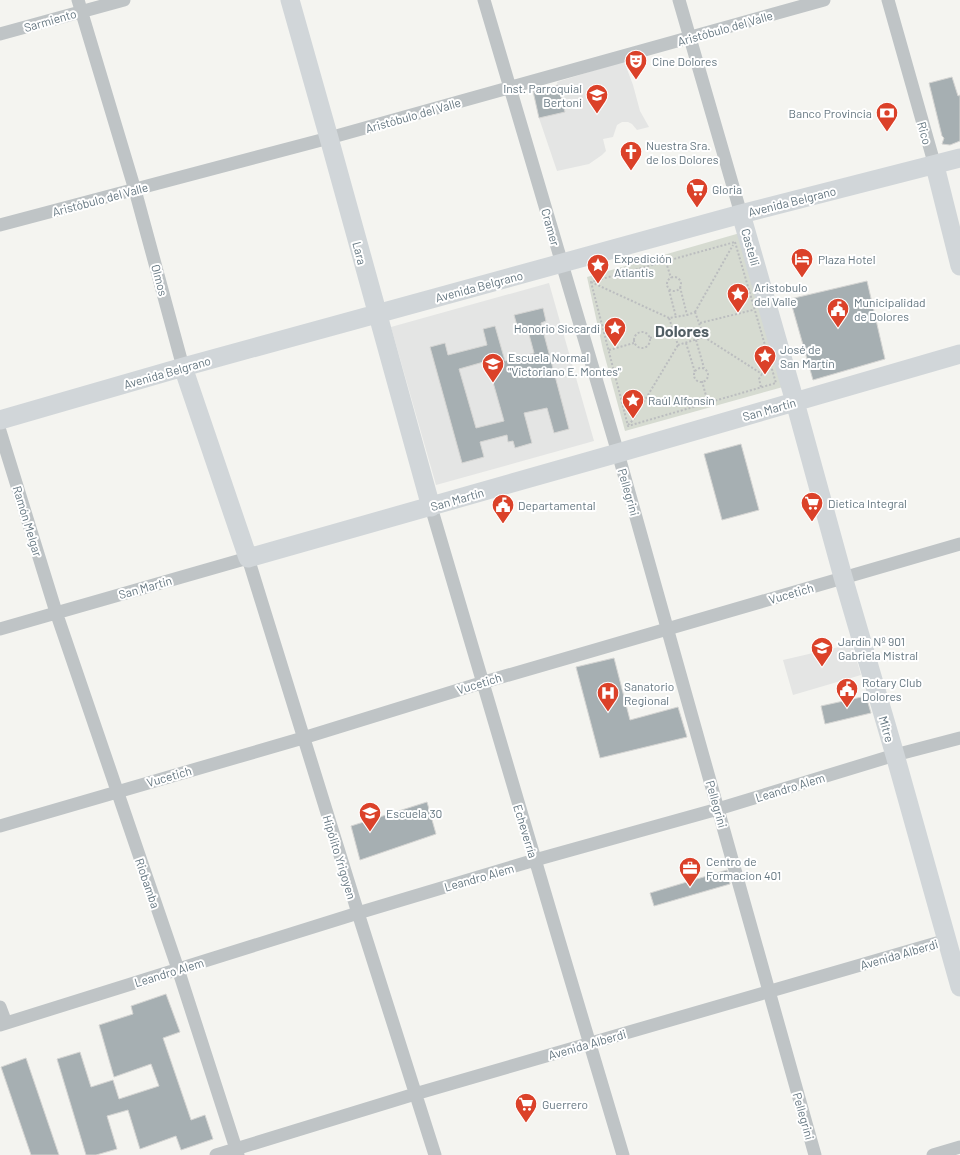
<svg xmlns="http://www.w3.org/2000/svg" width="960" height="1155" font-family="Barlow,sans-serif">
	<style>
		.built { fill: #e4e5e4 }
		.green { fill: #d6dbd1 }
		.building { fill: #a6afb2; stroke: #d5d5d3; fill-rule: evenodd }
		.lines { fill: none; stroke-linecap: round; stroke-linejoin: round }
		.path { stroke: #bbbdbf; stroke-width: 2; stroke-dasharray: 2 2; stroke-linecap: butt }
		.street { stroke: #bfc4c6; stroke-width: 13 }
		.secondary { stroke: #d1d6d9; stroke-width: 19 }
		.labels { text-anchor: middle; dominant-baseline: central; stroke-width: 4; stroke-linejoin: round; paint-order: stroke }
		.street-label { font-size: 12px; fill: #647680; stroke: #fff }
		.poi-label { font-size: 12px; fill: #647680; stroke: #fff; text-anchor: start }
		.district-label { font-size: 16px; font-weight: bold; fill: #525f65; stroke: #fff }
	</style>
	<rect width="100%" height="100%" fill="#f4f4f0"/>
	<!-- built -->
	<path class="built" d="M624,61l9,24 7,26 9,16 -12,3 -5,-6 -4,-2h-6l-5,3 -4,12 -10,2 3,12 -4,4 -13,9 -32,7 -18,-53 25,-6 -7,-30z
		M549,283l45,158 -158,44 -45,-158z
		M852,644l9,31 -68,20 -10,-35z"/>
	<!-- green -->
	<path class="green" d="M740,233l43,154 -158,44 -22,-81 -16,-73z"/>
	<!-- building -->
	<path class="building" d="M952,77l6,19 2,-1v46l-10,4 -8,-1 2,-6 -2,-2 -13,-53z
		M558,85l7,27 -26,6 -6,-27z
		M867,281l18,78 -72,21 -23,-81z
		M543,308l3,13 -5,2 28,106 -15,4 -7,-25 -23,5 8,30 -17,5 -2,-7 -5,1 -1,-7 -27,7 4,15 -22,6 -32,-116 15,-4 3,12 39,-10 -4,-16 12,-3 10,35 29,-8 -7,-26 -9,2 -4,-14zM487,361l17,60 -28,7 -17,-59z
		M741,444l18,66 -37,10 -18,-66z
		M614,658l16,62 48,-13 9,30 -87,21 -24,-91z
		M866,696l5,17 -46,11 -4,-18z
		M427,802l9,32 -76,26 -9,-34z
		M727,870l3,14 -76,22 -4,-13z
		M166,994l14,38 -17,6 28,82 14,-5 8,24 -32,11 -5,-14 -36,13 -12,-39 -21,6 10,33 -21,6h-10l-29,-96 23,-7 11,35 22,-7 6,19 40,-13 -8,-22 -37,13 -15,-52 34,-11 -2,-8z
		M26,1058l33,97h-28l-30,-88z"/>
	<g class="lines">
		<!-- path -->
		<path class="path" d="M735,242l41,141 -148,43 -37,-144z
			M666,262l5,16
			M667 284a7 7 0 1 1 14 0a7 7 0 1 1-14 0Z
			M591,282l78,36
			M680,287l7,28
			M669,290l7,27
			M695,312l9,25 -26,8 -9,-27 18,-3z
			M695,312l38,-67
			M700,323l53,-13
			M634 340a8 8 0 1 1 16 0a8 8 0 1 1-16 0Z
			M704,337l58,37
			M650,338l23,-7
			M696,340l8,28
			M686,343l9,29
			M609,350l25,-7
			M694 375a7 7 0 1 1 14 0a7 7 0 1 1-14 0Z
			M702,381l6,22
			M761,387l-2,-8 6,-10 5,-1
			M628,425l5,-5 45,-75"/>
		<!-- street -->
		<path class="street" d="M78,0l57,190 48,177
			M484,0l134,453 197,702
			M679,0l62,214
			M888,0l47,166
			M0,34l124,-34
			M0,225l329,-87 495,-138
			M0,431l56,181 122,357 60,186
			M431,507c62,216 128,432 192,648
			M0,629l248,-71 110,355 77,242
			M0,826l303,-88 178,-55 479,-139
			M0,1007l6,16
			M0,1025l358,-112 177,-53 183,-51 177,-54 65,-17
			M216,1155l199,-61 532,-154
			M933,1155l27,-8"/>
		<!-- secondary -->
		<path class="secondary" d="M290,0l39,138 102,369
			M935,166l25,100
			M741,214l54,188 48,175 52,178 65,232
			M183,367l65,191 370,-105 342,-99
			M0,420l183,-53 558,-153 219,-56"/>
	</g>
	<!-- icons -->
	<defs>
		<g id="theatre-pin" transform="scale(1.15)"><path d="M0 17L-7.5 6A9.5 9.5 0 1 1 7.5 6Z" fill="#db4129" stroke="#fff"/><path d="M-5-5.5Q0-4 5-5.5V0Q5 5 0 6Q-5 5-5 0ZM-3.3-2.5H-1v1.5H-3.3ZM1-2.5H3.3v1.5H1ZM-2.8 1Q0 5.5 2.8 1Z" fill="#fff"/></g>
		<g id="school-pin" transform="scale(1.15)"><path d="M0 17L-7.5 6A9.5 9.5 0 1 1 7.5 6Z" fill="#db4129" stroke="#fff"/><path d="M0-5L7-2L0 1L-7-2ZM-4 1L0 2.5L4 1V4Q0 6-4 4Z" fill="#fff"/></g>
		<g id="bank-pin" transform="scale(1.15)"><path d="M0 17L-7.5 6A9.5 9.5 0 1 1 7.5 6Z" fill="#db4129" stroke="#fff"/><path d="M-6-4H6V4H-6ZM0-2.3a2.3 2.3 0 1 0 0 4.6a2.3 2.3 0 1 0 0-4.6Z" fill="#fff"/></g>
		<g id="church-pin" transform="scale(1.15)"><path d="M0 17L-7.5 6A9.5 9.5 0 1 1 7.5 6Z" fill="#db4129" stroke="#fff"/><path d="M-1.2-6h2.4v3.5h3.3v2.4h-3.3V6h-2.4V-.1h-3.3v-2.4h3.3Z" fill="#fff"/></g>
		<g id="supermarket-pin" transform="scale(1.15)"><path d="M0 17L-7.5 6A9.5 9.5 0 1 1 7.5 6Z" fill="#db4129" stroke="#fff"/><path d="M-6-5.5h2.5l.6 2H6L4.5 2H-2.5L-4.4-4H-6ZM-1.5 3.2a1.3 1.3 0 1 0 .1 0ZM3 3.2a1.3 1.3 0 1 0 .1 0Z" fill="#fff"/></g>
		<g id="hotel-pin" transform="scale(1.15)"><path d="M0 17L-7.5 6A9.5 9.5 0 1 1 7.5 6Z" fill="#db4129" stroke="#fff"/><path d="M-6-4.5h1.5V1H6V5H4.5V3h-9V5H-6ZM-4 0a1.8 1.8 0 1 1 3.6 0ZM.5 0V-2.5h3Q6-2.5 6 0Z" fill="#fff"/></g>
		<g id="sight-pin" transform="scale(1.15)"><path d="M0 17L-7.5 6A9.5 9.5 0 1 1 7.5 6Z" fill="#db4129" stroke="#fff"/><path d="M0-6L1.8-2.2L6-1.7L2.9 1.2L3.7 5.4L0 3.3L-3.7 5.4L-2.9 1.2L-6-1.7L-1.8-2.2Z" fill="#fff"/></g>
		<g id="civic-pin" transform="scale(1.15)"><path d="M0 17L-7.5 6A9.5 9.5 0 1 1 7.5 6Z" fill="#db4129" stroke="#fff"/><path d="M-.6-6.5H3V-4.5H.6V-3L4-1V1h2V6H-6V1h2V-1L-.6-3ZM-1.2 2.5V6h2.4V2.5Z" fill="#fff"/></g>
		<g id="hospital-pin" transform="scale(1.15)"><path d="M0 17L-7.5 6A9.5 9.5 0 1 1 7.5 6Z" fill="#db4129" stroke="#fff"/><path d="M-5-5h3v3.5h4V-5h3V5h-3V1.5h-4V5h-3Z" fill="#fff"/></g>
		<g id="office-pin" transform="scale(1.15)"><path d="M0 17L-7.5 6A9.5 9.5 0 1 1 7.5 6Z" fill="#db4129" stroke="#fff"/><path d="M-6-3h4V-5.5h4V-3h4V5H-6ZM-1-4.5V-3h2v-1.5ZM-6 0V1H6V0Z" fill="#fff"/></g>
	</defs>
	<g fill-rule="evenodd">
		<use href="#theatre-pin" x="636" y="61"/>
		<use href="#school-pin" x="597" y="95"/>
		<use href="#bank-pin" x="887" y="113"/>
		<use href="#church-pin" x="631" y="152"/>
		<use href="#supermarket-pin" x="697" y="189"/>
		<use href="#hotel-pin" x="802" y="259"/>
		<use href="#sight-pin" x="598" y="265"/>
		<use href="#sight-pin" x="738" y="294"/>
		<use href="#civic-pin" x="838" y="309"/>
		<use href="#sight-pin" x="615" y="328"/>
		<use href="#sight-pin" x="765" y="356"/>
		<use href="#school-pin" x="493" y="364"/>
		<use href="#sight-pin" x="633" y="400"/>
		<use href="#supermarket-pin" x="812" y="503"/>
		<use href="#civic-pin" x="503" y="505"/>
		<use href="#school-pin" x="822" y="648"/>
		<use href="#civic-pin" x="847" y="689"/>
		<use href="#hospital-pin" x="608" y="693"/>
		<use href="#school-pin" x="370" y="813"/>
		<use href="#office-pin" x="690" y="868"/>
		<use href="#supermarket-pin" x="526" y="1104"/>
	</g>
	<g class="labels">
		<!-- street labels -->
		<g class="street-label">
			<text transform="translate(50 20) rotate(-16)">Sarmiento</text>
			<text transform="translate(725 28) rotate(-16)">Aristóbulo del Valle</text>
			<text transform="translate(413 115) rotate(-16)">Aristóbulo del Valle</text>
			<text transform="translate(925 133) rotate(74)">Rico</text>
			<text transform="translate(100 199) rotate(-15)">Aristóbulo del Valle</text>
			<text transform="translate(792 201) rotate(-14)">Avenida Belgrano</text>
			<text transform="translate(551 227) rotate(74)">Cramer</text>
			<text transform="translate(751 247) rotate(74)">Castelli</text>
			<text transform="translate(360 253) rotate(75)">Lara</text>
			<text transform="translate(160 280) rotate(75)">Olmos</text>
			<text transform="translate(479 286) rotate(-15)">Avenida Belgrano</text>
			<text transform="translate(167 372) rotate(-16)">Avenida Belgrano</text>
			<text transform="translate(769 409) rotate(-16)">San Martín</text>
			<text transform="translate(629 492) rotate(74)">Pellegrini</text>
			<text transform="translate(457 499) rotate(-16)">San Martín</text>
			<text transform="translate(28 521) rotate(73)">Ramón Melgar</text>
			<text transform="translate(145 587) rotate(-16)">San Martín</text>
			<text transform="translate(791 593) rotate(-16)">Vucetich</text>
			<text transform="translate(479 683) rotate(-17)">Vucetich</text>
			<text transform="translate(887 729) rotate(74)">Mitre</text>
			<text transform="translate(169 776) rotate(-16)">Vucetich</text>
			<text transform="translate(790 787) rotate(-17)">Leandro Alem</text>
			<text transform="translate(717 804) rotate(74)">Pellegrini</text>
			<text transform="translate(526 831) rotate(73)">Echeverría</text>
			<text transform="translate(340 857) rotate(73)">Hipólito Yrigoyen</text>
			<text transform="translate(479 877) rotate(-16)">Leandro Alem</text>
			<text transform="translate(148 883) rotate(71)">Riobamba</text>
			<text transform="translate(899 954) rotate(-16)">Avenida Alberdi</text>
			<text transform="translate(169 972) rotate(-17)">Leandro Alem</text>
			<text transform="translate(587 1044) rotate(-16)">Avenida Alberdi</text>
			<text transform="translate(804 1116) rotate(74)">Pellegrini</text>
		</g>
		<!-- poi labels -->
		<g class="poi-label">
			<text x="652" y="61">Cine Dolores</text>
			<text x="582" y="88" text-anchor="end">Inst. Parroquial<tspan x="582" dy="14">Bertoni</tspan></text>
			<text x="872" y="113" text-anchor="end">Banco Provincia</text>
			<text x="646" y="145">Nuestra Sra.<tspan x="646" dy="14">de los Dolores</tspan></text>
			<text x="712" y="189">Gloria</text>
			<text x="614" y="258">Expedición<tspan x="614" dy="14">Atlantis</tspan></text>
			<text x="818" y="259">Plaza Hotel</text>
			<text x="754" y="287">Aristobulo<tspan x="754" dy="14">del Valle</tspan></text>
			<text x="854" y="302">Municipalidad<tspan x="854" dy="14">de Dolores</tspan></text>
			<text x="600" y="328" text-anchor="end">Honorio Siccardi</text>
			<text x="780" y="349">José de<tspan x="780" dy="14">San Martín</tspan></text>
			<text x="508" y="357">Escuela Normal<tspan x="508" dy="14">"Victoriano E. Montes"</tspan></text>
			<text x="648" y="400">Raúl Alfonsín</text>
			<text x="828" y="503">Dietica Integral</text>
			<text x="518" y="505">Departamental</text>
			<text x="838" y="641">Jardín Nº 901<tspan x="838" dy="14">Gabriela Mistral</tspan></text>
			<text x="862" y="682">Rotary Club<tspan x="862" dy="14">Dolores</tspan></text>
			<text x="624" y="686">Sanatorio<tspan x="624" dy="14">Regional</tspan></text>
			<text x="386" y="813">Escuela 30</text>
			<text x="706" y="861">Centro de<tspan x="706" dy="14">Formacion 401</tspan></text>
			<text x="542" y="1104">Guerrero</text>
		</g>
		<!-- district labels -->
		<g class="district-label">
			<text x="682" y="330">Dolores</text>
		</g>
	</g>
</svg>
